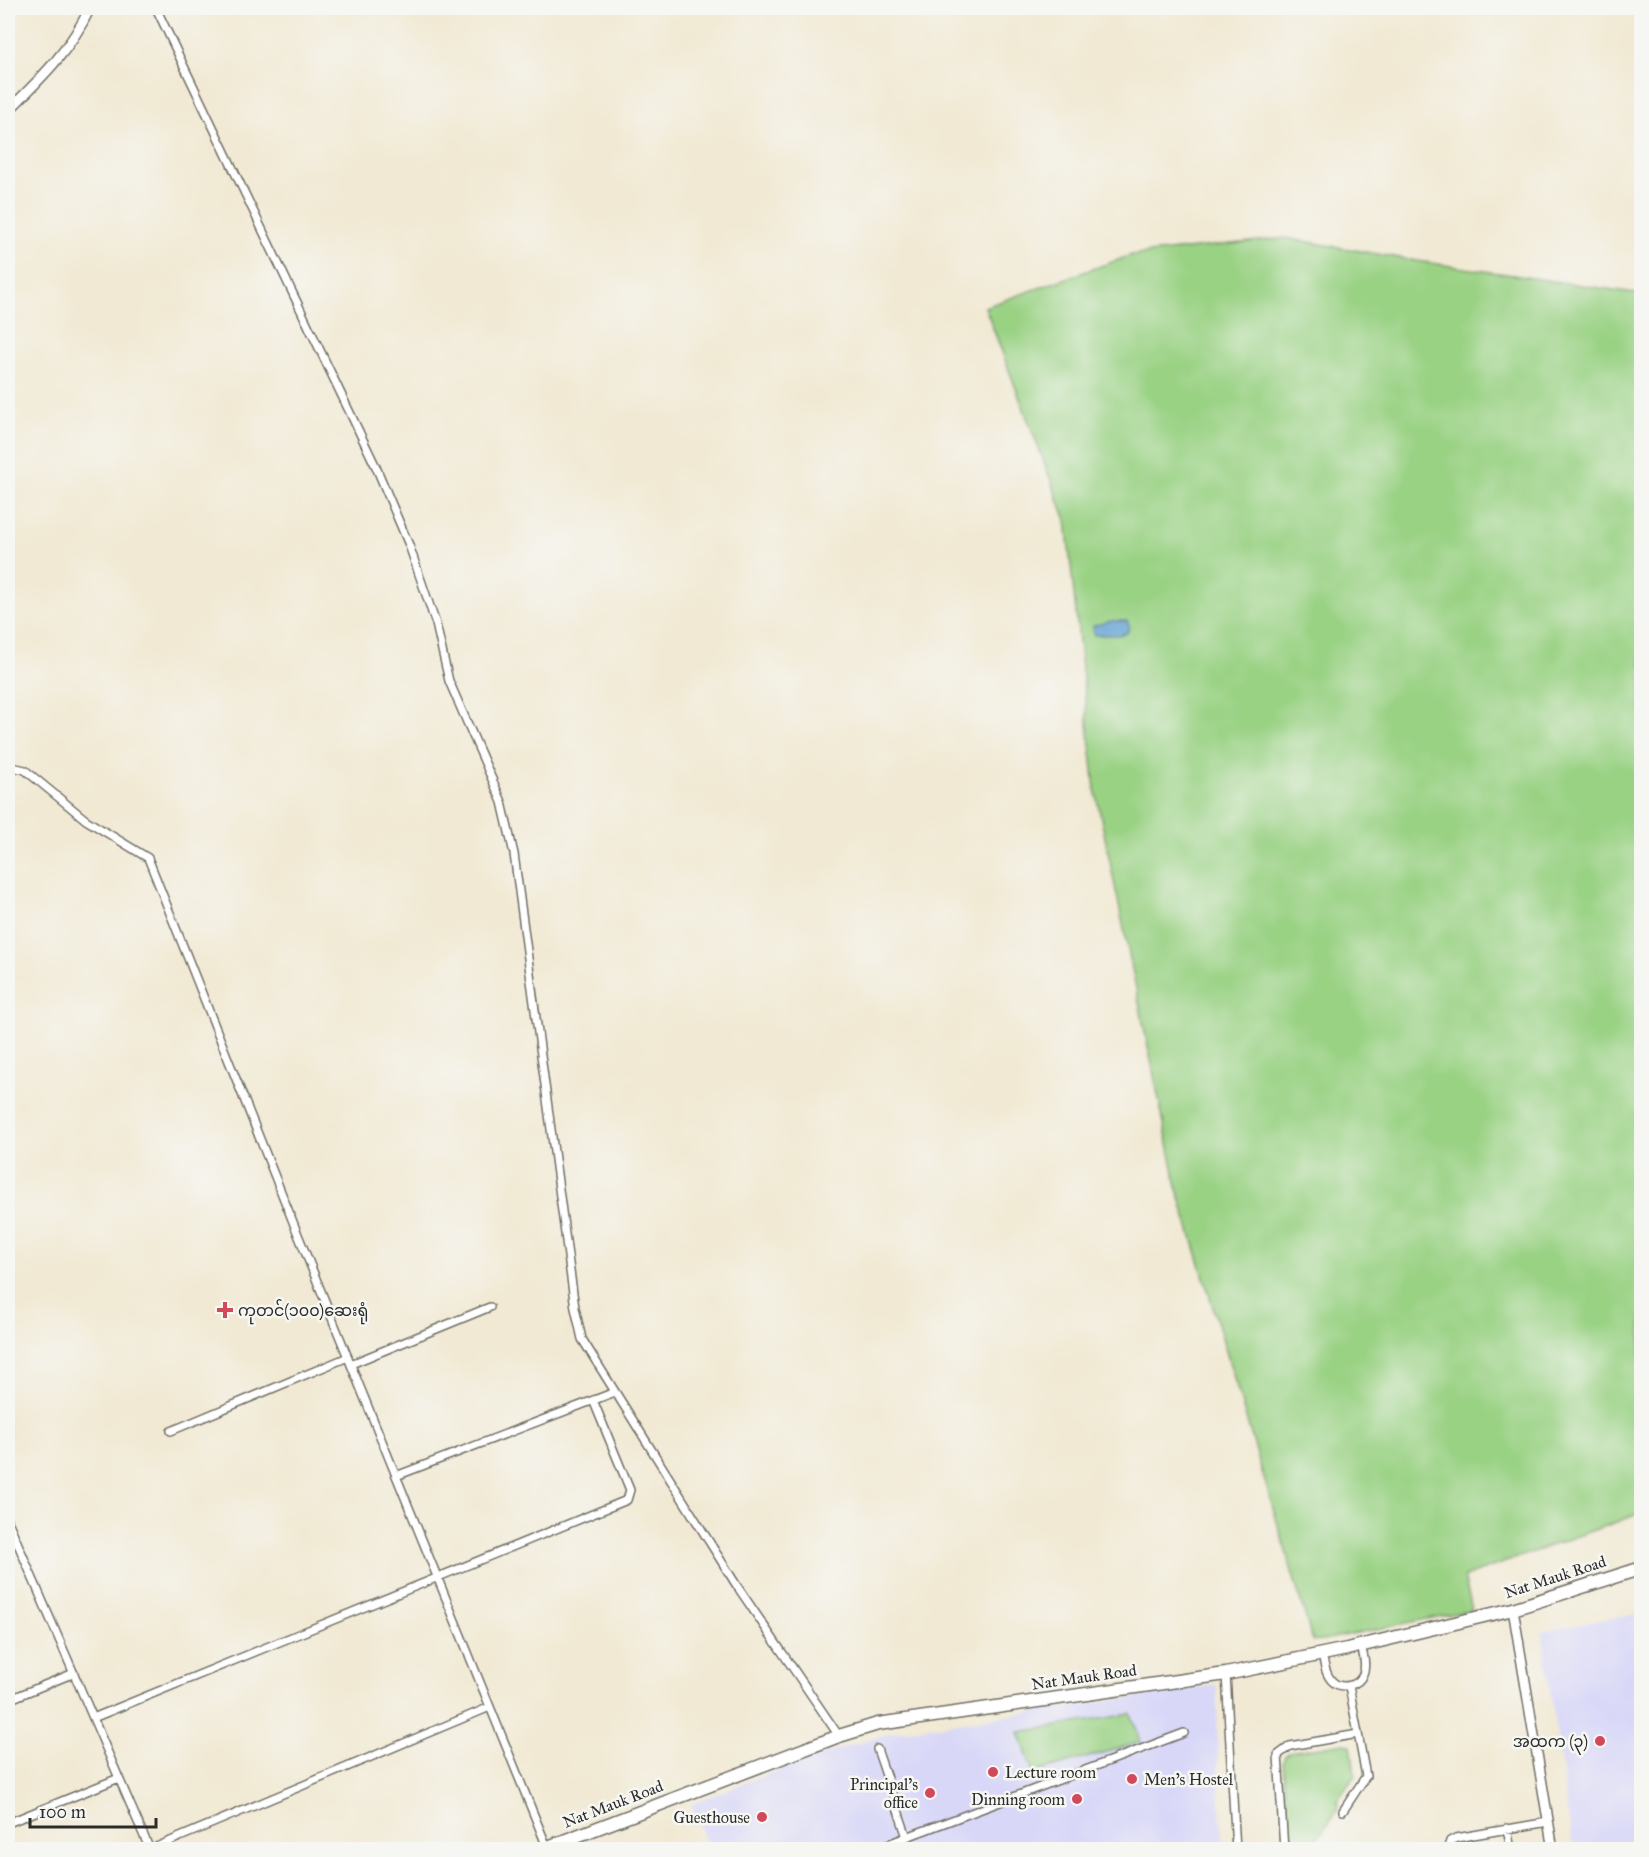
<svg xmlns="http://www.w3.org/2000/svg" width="1649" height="1857" font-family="'IM FELL Great Primer','Noto Sans Myanmar',serif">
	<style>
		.built { fill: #d8d7f8 }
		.green { fill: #9ad284; stroke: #627e58; stroke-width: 1.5 }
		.water { fill: #60a1d4; stroke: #466680; stroke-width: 1.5 }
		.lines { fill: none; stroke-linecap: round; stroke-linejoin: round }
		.street-casing { stroke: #706e66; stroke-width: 10 }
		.secondary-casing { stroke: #706e66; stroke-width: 12 }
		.highway-casing { stroke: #706e66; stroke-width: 15 }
		.street { stroke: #fff; stroke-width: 7 }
		.secondary { stroke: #fff; stroke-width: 9 }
		.highway { stroke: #fff; stroke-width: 12 }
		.poi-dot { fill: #d1495b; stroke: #f6f6f2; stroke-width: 2 }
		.labels { text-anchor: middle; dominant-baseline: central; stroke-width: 5; stroke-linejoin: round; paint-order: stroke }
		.poi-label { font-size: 16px; fill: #2b2b2b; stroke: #f6f6f2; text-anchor: end }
		.street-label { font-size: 16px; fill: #2b2b2b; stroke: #f6f6f2 }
	</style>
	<rect width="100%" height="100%" fill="#f6f6f2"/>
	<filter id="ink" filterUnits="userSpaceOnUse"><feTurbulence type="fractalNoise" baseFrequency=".0167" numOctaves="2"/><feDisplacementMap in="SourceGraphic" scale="12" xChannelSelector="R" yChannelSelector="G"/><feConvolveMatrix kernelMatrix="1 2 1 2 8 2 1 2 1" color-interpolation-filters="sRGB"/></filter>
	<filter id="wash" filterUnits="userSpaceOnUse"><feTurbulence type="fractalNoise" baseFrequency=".008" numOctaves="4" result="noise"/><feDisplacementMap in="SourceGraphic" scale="24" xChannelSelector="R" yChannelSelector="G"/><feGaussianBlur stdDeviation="1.35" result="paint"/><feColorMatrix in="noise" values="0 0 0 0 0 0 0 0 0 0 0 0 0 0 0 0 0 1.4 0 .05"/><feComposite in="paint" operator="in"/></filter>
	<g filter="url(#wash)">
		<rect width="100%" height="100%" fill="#f1e9d3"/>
		<!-- built -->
		<path class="built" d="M1641,1612v237h-68l-31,-217z
			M1217,1685l1,82 5,82h-514l-18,-45 105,-41 93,-30z"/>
		<!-- green -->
		<path class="green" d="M1286,238l131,23 224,33v1219l-177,64 8,33 -159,32 -136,-455 -82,-398 -29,-269 -81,-213 147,-52z
			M1131,1714l10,28 -108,31 -14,-41z
			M1345,1743l6,2 4,30 -18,26 2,7 -27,38 -5,-3 -4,6h-15l-5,-88 2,-5 4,-4z"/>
		<!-- water -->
		<path class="water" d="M1111,621h16l2,4 -1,7 -9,3h-25l-1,-9z"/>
	</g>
	<g filter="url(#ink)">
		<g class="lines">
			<!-- street casing -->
			<g class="street-casing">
				<path id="street" d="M156,8l220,459 33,78 27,79 13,57 53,121 12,52 61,454 7,31 155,247 102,150
					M8,766l17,4 61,50 62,38 151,379 248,610
					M351,1364l139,-57
					M171,1431l177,-74
					M396,1476l219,-84
					M8,1521l142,329
					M1322,1654c2,9 3,20 10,27 9,9 27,5 31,-7 4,-9 0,-20 -2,-28
					M1226,1674l10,176
					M8,1700l66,-27
					M93,1718l534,-218 3,-10 -37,-90
					M877,1749l30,88
					M1343,1811l23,-35 -17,-90
					M8,1823l111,-45
					M1507,1828l4,22
					M149,1850l341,-143
					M872,1850l312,-117
					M1284,1850l-6,-95 12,-9 68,-12
					M1447,1850l3,-9 6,-3 92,-16"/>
			</g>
			<!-- secondary casing -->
			<g class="secondary-casing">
				<path id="secondary" d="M8,111c34,-34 61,-59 82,-103
					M1513,1609l40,241"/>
			</g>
			<!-- highway casing -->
			<g class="highway-casing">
				<path id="highway" d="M540,1850l299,-114 39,-12 348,-50 121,-25 166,-40 129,-41"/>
			</g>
			<!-- street -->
			<use href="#street" class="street"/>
			<!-- secondary -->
			<use href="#secondary" class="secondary"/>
			<!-- highway -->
			<use href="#highway" class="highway"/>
		</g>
	</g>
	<!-- markers -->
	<g class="poi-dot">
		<path d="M222 1301h6v6h6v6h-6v6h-6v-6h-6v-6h6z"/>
		<circle cx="1600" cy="1741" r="6"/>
		<circle cx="993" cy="1772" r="6"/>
		<circle cx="1132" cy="1779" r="6"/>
		<circle cx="930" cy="1793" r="6"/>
		<circle cx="1077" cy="1799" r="6"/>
		<circle cx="762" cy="1817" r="6"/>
	</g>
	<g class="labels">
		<!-- poi labels -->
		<g class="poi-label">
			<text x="238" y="1310" text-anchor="start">ကုတင်(၁၀၀)ဆေးရုံ</text>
			<text x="1588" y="1741">အထက (၃)</text>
			<text x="1005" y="1772" text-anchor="start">Lecture room</text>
			<text x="1144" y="1779" text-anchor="start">Men's Hostel</text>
			<text x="918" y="1784">Principal's<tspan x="918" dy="18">office</tspan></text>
			<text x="1065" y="1799">Dinning room</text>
			<text x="750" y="1817">Guesthouse</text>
		</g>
		<!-- street labels -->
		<g class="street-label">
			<text transform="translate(1555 1577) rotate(-18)">Nat Mauk Road</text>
			<text transform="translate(1084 1677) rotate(-8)">Nat Mauk Road</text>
			<text transform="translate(613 1804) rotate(-21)">Nat Mauk Road</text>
		</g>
	</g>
	<!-- margin -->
	<rect width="1649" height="1857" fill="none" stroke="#f6f6f2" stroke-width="30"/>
	<!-- scale -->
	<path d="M30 1818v9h126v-9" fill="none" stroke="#2b2b2b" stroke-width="3"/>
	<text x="39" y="1818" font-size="18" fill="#2b2b2b" stroke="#f6f6f2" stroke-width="4.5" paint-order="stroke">100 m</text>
</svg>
